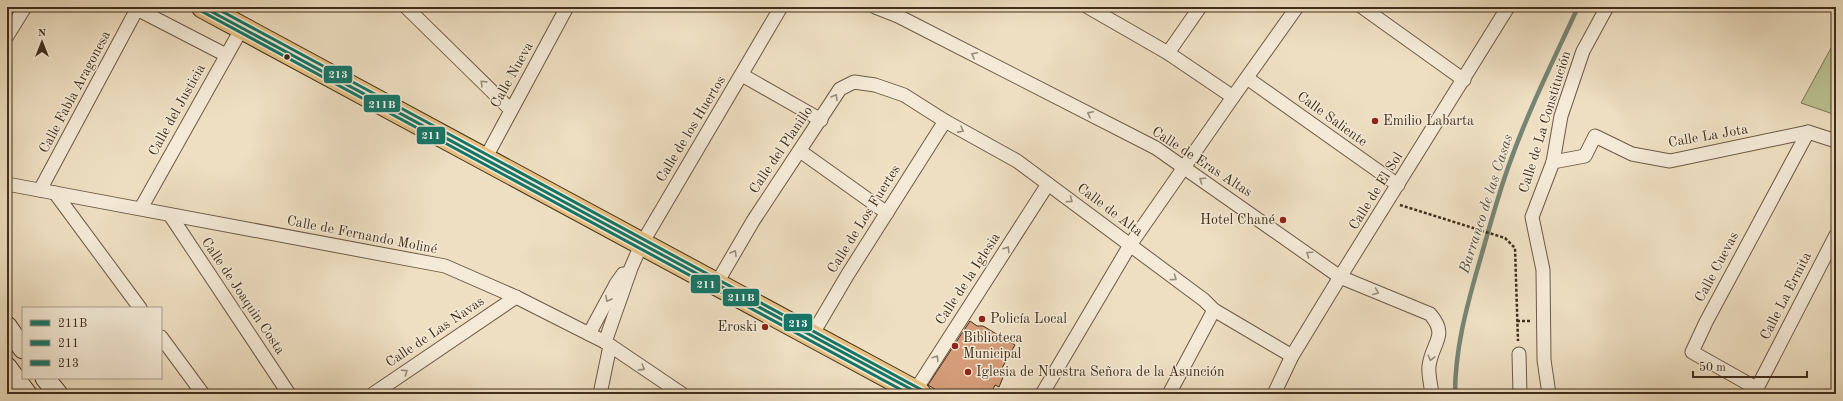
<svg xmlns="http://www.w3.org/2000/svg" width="1843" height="401" font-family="'Old Standard TT',serif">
  <rect width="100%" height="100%" fill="#eedfc2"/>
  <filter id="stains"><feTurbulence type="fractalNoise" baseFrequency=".005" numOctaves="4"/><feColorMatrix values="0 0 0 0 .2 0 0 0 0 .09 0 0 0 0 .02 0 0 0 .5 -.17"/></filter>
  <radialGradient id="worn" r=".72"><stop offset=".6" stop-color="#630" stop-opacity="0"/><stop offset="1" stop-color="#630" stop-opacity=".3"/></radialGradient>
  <!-- green -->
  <path fill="#bac192" stroke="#7d7856" d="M1836,39V115L1801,103Z"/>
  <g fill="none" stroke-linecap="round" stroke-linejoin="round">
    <!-- stream -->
    <path stroke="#768473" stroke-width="4.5" d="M1455,394C1455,350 1466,309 1478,267C1488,233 1497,198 1509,165C1528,111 1554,59 1578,7"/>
  </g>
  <!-- building -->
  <path fill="#d49c78" stroke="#402e1b" d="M970,321L977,326H983L1015,345L1002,368L1006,370L999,387L995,385L991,394H943L928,385Z"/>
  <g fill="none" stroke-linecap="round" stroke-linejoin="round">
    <defs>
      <g id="street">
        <path d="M133,7L226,55"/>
        <path d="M406,7L511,110"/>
        <path d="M875,7L898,16L1156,148L1340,277L1430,314C1449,336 1432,342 1429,366C1428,375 1431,385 1432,394"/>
        <path d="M1088,7L1168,53L1233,97"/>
        <path d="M1362,7L1464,80"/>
        <path d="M7,36L25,7"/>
        <path d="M1168,53L1200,7"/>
        <path d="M742,75L821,120"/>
        <path d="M1247,78L1398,185"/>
        <path d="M800,151L887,213"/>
        <path d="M485,159L567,7"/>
        <path d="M1553,162L1585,156L1595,136L1632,154L1670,161L1808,132L1836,141"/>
        <path d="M7,184L445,266L516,297L605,342L682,394"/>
        <path d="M40,190L137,9"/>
        <path d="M55,193L140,308"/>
        <path d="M141,208L242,28"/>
        <path d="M170,215L289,394"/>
        <path d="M711,281H718L753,221L840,89L854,82L875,85L904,95L945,121L1017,161L1204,300L1214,310L1292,356"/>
        <path d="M589,334L616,284L623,274"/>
        <path d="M812,335L848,274L945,121"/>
        <path d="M161,337L203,394"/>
        <path d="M605,342L631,268L641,245L781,7"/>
        <path d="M1519,354L1520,394"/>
        <path d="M1756,388L1692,352L1706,322L1808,132"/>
        <path d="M915,391L1048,184"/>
        <path d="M373,394L516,297"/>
        <path d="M600,394L610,346"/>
        <path d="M1042,394L1130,245L1233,97L1297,7"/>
        <path d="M1169,394L1214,310"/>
        <path d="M1274,394L1292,356L1340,277L1508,7"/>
        <path d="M1549,394L1544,360L1543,270L1532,217L1553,162L1561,116L1583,51L1607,7"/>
        <path d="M1754,394L1836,235"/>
      </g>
      <g id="secondary">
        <path d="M7,326L23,349"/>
        <path d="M7,367L27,394"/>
        <path d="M45,378L58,394"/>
      </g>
      <path id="highway" d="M203,7L920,394"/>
    </defs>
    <!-- street casing -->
    <use href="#street" stroke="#6c5a45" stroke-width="15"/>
    <!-- secondary casing -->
    <use href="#secondary" stroke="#402e1b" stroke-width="21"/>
    <!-- highway casing -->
    <use href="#highway" stroke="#402e1b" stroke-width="24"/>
    <!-- path -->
    <g stroke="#402e1b" stroke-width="2.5" stroke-dasharray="3 2" stroke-linecap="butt">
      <path d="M1400,205L1505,238L1515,248L1518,341"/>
      <path d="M1517,321H1531"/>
    </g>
    <!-- street -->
    <use href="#street" stroke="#f4ead7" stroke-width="13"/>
    <!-- secondary -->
    <use href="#secondary" stroke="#f4ead7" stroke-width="19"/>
    <!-- highway -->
    <use href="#highway" stroke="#e7c081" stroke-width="22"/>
    <defs>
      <path id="bus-1" d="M203,7L920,394"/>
      <path id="bus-2" d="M201,11L909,394"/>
      <path id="bus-3" d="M214,7L922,390"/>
    </defs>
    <!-- bus-1 casing -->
    <use href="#bus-1" stroke="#f4ead7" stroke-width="6"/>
    <!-- bus-2 casing -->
    <use href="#bus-2" stroke="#f4ead7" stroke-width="6"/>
    <!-- bus-3 casing -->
    <use href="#bus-3" stroke="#f4ead7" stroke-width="6"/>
    <!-- bus-1 -->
    <use href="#bus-1" stroke="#147668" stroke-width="3"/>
    <!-- bus-2 -->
    <use href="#bus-2" stroke="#147668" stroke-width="3"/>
    <!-- bus-3 -->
    <use href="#bus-3" stroke="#147668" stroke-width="3"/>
  </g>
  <!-- one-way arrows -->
  <defs><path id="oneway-chevron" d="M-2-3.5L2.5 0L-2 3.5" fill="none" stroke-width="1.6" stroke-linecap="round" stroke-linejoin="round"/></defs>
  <g stroke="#9a8c79">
    <use href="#oneway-chevron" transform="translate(974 55) rotate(-153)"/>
    <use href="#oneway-chevron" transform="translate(483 83) rotate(-136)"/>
    <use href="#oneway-chevron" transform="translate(835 97) rotate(-59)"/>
    <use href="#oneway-chevron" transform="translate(1090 114) rotate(-153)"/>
    <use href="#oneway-chevron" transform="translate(961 130) rotate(29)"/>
    <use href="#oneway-chevron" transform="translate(1202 180) rotate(-145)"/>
    <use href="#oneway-chevron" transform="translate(1070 200) rotate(36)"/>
    <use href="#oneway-chevron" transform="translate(1007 249) rotate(-57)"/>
    <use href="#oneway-chevron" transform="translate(734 253) rotate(-60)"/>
    <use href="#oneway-chevron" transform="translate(1309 254) rotate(-145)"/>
    <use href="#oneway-chevron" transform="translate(1174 278) rotate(36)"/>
    <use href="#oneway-chevron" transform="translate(1376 292) rotate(23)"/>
    <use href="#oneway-chevron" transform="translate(608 299) rotate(119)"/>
    <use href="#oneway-chevron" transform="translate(936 358) rotate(-57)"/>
    <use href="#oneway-chevron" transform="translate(1431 358) rotate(104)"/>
    <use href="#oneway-chevron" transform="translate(642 368) rotate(33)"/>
    <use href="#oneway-chevron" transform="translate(405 372) rotate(-34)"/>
  </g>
  <!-- markers -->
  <circle fill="#402e1b" stroke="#f4ead7" stroke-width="1.5" cx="287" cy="57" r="3.5"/>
  <g fill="#8f2418" stroke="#f4ead7" stroke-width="1.5">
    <circle cx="1375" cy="121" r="4"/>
    <circle cx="1283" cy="220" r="4"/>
    <circle cx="982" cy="319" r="4"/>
    <circle cx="765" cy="327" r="4"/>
    <circle cx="955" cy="346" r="4"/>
    <circle cx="968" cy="372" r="4"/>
  </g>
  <g text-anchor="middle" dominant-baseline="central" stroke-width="3" stroke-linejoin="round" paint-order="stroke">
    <!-- street labels -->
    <g font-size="14" fill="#402e1b" stroke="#f4ead7">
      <text transform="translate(512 75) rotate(-61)">Calle Nueva</text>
      <text transform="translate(75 92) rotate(-62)">Calle Fabla Aragonesa</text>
      <text transform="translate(177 110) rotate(-61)">Calle del Justicia</text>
      <text transform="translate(1332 119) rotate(36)">Calle Saliente</text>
      <text transform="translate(1545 122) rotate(-73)">Calle de La Constitución</text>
      <text transform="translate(691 129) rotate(-59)">Calle de los Huertos</text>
      <text transform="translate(1708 136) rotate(-10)">Calle La Jota</text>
      <text transform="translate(781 150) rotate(-56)">Calle del Planillo</text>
      <text transform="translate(1202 162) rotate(33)">Calle de Eras Altas</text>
      <text transform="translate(1376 191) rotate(-58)">Calle de El Sol</text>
      <text transform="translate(1110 210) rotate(37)">Calle de Alta</text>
      <text transform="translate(864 219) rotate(-58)">Calle de Los Fuertes</text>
      <text transform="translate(362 235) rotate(11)">Calle de Fernando Moliné</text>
      <text transform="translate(1717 267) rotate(-62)">Calle Cuevas</text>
      <text transform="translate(968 279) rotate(-57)">Calle de la Iglesia</text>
      <text transform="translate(243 296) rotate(56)">Calle de Joaquin Costa</text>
      <text transform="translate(1786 296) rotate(-63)">Calle La Ermita</text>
      <text transform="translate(435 332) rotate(-34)">Calle de Las Navas</text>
    </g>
    <!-- poi labels -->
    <g font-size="14" fill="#402e1b" stroke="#f4ead7" text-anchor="start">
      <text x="1383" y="121">Emilio Labarta</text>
      <text x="1275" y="220" text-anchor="end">Hotel Chané</text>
      <text x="990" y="319">Policía Local</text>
      <text x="757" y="327" text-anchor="end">Eroski</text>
      <text x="963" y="338">Biblioteca<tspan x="963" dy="16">Municipal</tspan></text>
      <text x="976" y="372">Iglesia de Nuestra Señora de la Asunción</text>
    </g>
    <!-- water labels -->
    <g font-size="15" font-style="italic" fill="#565240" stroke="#f4ead7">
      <text transform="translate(1487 204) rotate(-72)">Barranco de las Casas</text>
    </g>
  </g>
  <g stroke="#f4ead7" stroke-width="1.5">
    <rect x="323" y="65" width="30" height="19" rx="4" fill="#147668"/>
    <rect x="363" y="94" width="38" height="19" rx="4" fill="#147668"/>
    <rect x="416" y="126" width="30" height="19" rx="4" fill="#147668"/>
    <rect x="690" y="274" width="31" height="20" rx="4" fill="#147668"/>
    <rect x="722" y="288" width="38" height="19" rx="4" fill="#147668"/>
    <rect x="783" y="313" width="30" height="19" rx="4" fill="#147668"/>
  </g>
  <g font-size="11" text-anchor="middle" font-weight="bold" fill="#fff">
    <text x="338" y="78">213</text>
    <text x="382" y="108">211B</text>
    <text x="431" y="139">211</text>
    <text x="706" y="288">211</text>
    <text x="741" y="301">211B</text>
    <text x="798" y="327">213</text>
  </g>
  <!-- margin -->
  <rect width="1843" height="401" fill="none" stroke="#eedfc2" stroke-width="24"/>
  <rect x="8" y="8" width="1827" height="385" fill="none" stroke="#402e1b" stroke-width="2"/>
  <rect x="12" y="12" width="1819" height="377" fill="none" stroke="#402e1b"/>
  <!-- legend -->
  <rect x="22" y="307" width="140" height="72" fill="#f4ead7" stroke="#ac9f8c"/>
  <rect x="30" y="320" width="20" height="6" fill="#147668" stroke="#ac9f8c"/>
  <text x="58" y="327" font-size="12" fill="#402e1b">211B</text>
  <rect x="30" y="340" width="20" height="6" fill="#147668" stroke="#ac9f8c"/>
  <text x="58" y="347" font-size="12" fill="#402e1b">211</text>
  <rect x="30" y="360" width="20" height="6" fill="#147668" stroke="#ac9f8c"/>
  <text x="58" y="367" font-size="12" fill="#402e1b">213</text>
  <!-- north arrow -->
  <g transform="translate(42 42)" stroke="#f4ead7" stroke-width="3" paint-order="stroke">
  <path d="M0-3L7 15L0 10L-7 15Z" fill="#402e1b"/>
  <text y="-6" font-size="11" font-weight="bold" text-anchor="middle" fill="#402e1b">N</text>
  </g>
  <!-- scale -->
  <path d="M1693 371v6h114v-6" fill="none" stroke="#402e1b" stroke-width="2"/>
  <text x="1699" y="371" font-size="12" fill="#402e1b" stroke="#f4ead7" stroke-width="3" paint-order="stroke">50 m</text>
  <rect width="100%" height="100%" filter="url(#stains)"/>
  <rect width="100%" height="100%" fill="url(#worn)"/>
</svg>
